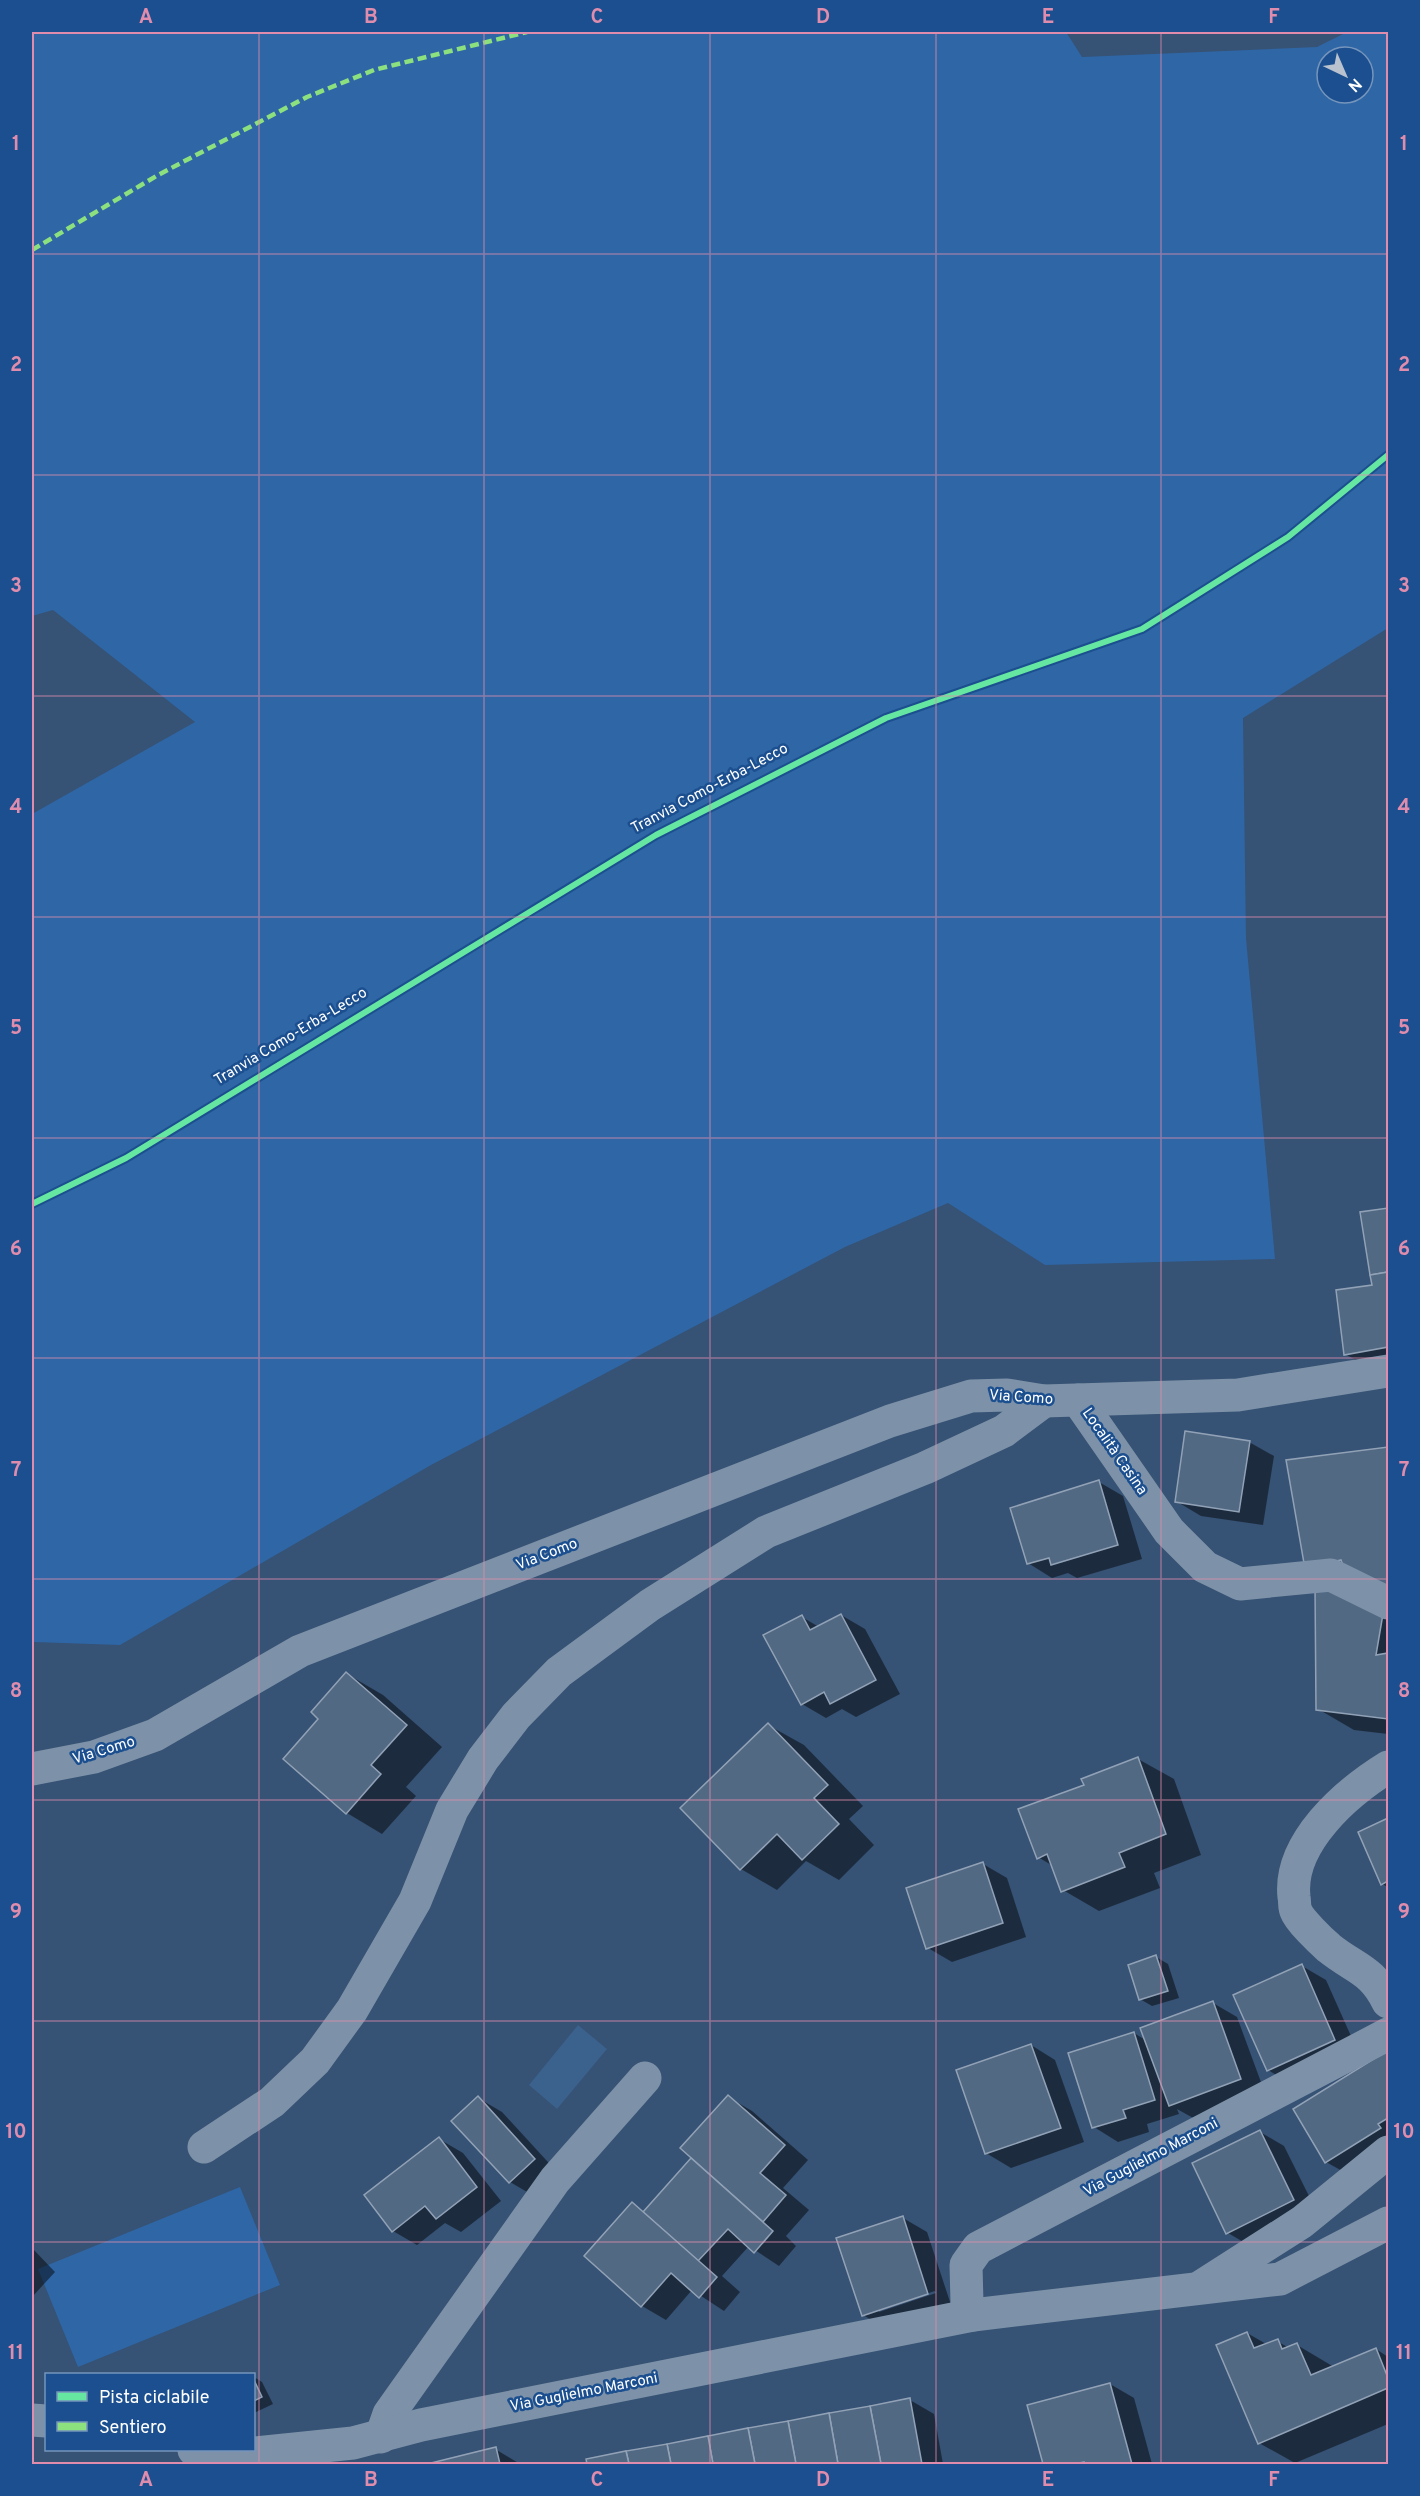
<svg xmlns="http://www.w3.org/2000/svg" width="1420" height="2496" font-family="Overpass,sans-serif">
  <rect width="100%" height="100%" fill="#365274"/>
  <!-- green -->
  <g fill="#2f66a5" fill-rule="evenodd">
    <path d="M32,32H1066L1082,57L1317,47L1347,32H1388V628L1243,718L1246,938L1275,1259L1045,1265L948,1203L845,1247L431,1465L120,1645L34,1642L32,1636V814L195,722L53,610L32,616ZM1327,57H1363V93H1327Z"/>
    <path d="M240,2187L280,2285L78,2367L38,2269Z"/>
  </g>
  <!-- water -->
  <path fill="#3b618d" d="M578,2025L607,2049L557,2109L529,2085Z"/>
  <!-- shadow -->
  <g fill="#0007" fill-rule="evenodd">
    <path d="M1388,1209V1365L1370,1368L1345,1354L1374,1286L1362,1213Z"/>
    <path d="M1249,1442L1274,1456L1263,1525L1201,1516L1176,1501Z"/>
    <path d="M1388,1449V1601L1342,1588L1288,1462Z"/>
    <path d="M1099,1482L1123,1496L1142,1559L1077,1578L1068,1573L1052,1578L1028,1563Z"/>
    <path d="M1317,1587L1388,1612V1734L1354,1730L1318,1709Z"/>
    <path d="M841,1615L865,1629L900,1694L856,1717L842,1709L826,1718L802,1704V1617L819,1627Z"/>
    <path d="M347,1674L383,1695L442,1747L406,1787L416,1796L382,1834L347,1813L320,1719Z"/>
    <path d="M768,1725L804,1745L863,1806L849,1819L874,1845L839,1880L806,1861L777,1890L741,1869Z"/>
    <path d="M1138,1759L1174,1779L1201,1855L1154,1873L1160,1888L1099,1911L1063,1890L1053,1866L1038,1857L1086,1785Z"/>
    <path d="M1388,1820V1887L1382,1884L1360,1833Z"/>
    <path d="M983,1864L1007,1878L1026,1937L952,1962L928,1948Z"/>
    <path d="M1156,1957L1168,1964L1179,1998L1152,2006L1140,1999Z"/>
    <path d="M1302,1966L1326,1980L1359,2054L1292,2084L1268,2070Z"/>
    <path d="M1213,2003L1237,2017L1265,2093L1195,2119L1177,2109L1179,2114L1147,2124L1149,2132L1118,2142L1094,2127L1134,2033L1147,2041Z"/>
    <path d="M1031,2045L1055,2060L1084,2142L1011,2168L986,2153Z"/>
    <path d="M1388,2052V2166L1362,2182L1326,2162L1295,2110Z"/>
    <path d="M728,2097L752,2111L808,2160L783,2188L809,2210L786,2236L796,2246L779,2266L749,2246L722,2276L740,2292L724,2311L692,2290L666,2320L642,2306L632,2204L645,2212L693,2158Z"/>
    <path d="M478,2098L502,2112L558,2173L534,2196L510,2182Z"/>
    <path d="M1260,2132L1284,2146L1318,2214L1252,2247L1228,2233Z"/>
    <path d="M439,2139L463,2153L501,2201L461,2232L445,2223L417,2245L393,2231Z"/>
    <path d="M903,2218L927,2232L952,2308L887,2329L863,2315ZM935,2291L936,2293L879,2312V2309Z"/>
    <path d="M32,2248L55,2272L32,2297Z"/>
    <path d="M1247,2333L1268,2345L1277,2341L1289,2348L1297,2345L1334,2367L1376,2349L1388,2357V2424L1295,2463L1259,2443Z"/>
    <path d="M254,2377L262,2382L273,2404L254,2413Z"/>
    <path d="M1110,2384L1134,2398L1152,2464H1045L1029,2406Z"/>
    <path d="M910,2400L934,2414L943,2464H588L587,2460Z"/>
    <path d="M495,2449L520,2464H432Z"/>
    <path d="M324,2461L331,2464H317Z"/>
  </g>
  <!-- building -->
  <g fill="#526984" stroke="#92a2b6" stroke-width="1.5">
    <path d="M1388,1208V1272L1370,1275L1360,1212Z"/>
    <path d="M1388,1272V1347L1344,1355L1336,1290L1372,1285L1370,1275Z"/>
    <path d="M1185,1431L1250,1441L1239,1512L1175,1502Z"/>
    <path d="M1388,1447V1595L1348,1580L1341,1560L1305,1569L1286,1460Z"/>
    <path d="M1099,1480L1118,1545L1051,1565L1049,1558L1027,1564L1010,1508Z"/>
    <path d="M1315,1586L1384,1608L1376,1655L1388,1653V1719L1316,1710Z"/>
    <path d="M841,1614L876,1680L830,1704L824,1692L801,1705L763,1635L802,1615L810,1630Z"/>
    <path d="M346,1672L407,1725L371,1765L381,1774L346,1814L283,1759L318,1719L311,1712Z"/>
    <path d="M768,1723L828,1785L814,1798L839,1824L802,1860L777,1834L740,1870L680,1808Z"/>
    <path d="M1138,1757L1166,1834L1119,1853L1125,1867L1061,1892L1047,1854L1037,1859L1018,1809L1084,1785L1081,1779Z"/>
    <path d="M1388,1818V1881L1381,1885L1358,1832Z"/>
    <path d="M983,1862L1003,1923L926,1949L906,1888Z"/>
    <path d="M1156,1955L1168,1991L1139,2000L1128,1965Z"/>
    <path d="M1302,1964L1335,2040L1267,2071L1233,1995Z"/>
    <path d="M1213,2001L1241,2079L1169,2106L1140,2028Z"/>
    <path d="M1134,2032L1155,2100L1123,2110L1126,2118L1092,2128L1068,2053Z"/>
    <path d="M1031,2044L1061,2128L985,2154L956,2070Z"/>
    <path d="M1388,2050V2118L1378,2124L1381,2128L1325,2163L1293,2109Z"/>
    <path d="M728,2095L785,2145L760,2173L786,2195L763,2222L680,2148Z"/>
    <path d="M478,2096L535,2159L509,2183L451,2121Z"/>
    <path d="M1260,2130L1294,2200L1226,2234L1192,2163Z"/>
    <path d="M439,2137L477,2187L436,2219L425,2206L392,2232L364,2195Z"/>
    <path d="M691,2158L773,2231L754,2253L728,2229L698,2261L643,2212Z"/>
    <path d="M632,2202L717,2277L699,2298L671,2273L641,2307L584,2256Z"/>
    <path d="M903,2216L928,2294L862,2316L836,2238Z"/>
    <path d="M1247,2332L1254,2348L1278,2339L1282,2349L1297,2343L1311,2375L1376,2348L1388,2378V2388L1258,2444L1216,2345Z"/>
    <path d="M254,2380L262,2397L254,2401Z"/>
    <path d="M1110,2383L1132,2464H1084V2462L1075,2464H1043L1027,2405Z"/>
    <path d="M910,2398L922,2464H881L870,2406Z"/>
    <path d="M870,2406L881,2464H838L829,2413Z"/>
    <path d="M829,2413L838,2464H796L788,2421Z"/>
    <path d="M788,2421L796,2464H755L748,2428Z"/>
    <path d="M748,2428L755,2464H713L708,2436Z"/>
    <path d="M708,2436L713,2464H671L667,2444Z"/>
    <path d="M667,2444L671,2464H629L626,2451Z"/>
    <path d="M496,2447L500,2464H427Z"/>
    <path d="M626,2451L629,2464H587L586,2459Z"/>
  </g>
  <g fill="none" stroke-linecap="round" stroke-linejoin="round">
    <!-- minor -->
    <g stroke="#7d92a8" stroke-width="33">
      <path d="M1078,1400L1169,1531L1205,1567L1240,1584L1331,1575L1388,1603"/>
      <path d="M1388,1767C1346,1793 1288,1843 1294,1897C1295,1901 1294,1907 1296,1911C1299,1920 1321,1941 1329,1948C1355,1969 1372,1969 1388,2002"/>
      <path d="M32,1769L94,1757L155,1735L300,1651L890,1421L971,1396L1007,1395L1044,1401L1238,1395L1388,1371"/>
      <path d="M204,2147L272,2102L315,2061L352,2010L415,1901L452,1810L483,1759L516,1716L559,1672L650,1605L766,1532L925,1468L1004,1431L1044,1401"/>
      <path d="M1202,2286L1302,2222L1388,2152"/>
      <path d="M973,2315L967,2303L966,2265L978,2248L1388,2034"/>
      <path d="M32,2420L46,2421"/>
      <path d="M381,2437L389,2414L555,2180L645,2078"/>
      <path d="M194,2450L216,2457L353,2443L421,2425L973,2315L1280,2279L1388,2223"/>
    </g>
    <!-- quiet -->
    <path stroke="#8de07e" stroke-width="4.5" stroke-dasharray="9 4.5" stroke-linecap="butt" d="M32,250L158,175L307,97L374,70L527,32"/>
    <defs>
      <path id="cycleway" d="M32,1204L126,1158L656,835L886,718L1142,629L1288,537L1388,455"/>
    </defs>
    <!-- cycleway casing -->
    <use href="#cycleway" stroke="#1b4f8f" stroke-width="10"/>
    <!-- cycleway -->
    <use href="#cycleway" stroke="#66e7a1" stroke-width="6"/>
  </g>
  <!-- grid -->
  <path fill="none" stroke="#e08cad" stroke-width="1.5" stroke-opacity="0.55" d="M259,32V2464M484,32V2464M710,32V2464M936,32V2464M1161,32V2464M32,254H1388M32,475H1388M32,696H1388M32,917H1388M32,1138H1388M32,1358H1388M32,1579H1388M32,1800H1388M32,2021H1388M32,2242H1388"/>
  <g text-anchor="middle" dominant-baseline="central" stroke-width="5" stroke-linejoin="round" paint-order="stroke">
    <!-- street labels -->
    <g font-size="15" fill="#fff" stroke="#1b4f8f">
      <text transform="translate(710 789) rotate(-28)">Tranvia Como-Erba-Lecco</text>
      <text transform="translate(291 1037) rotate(-31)">Tranvia Como-Erba-Lecco</text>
      <text transform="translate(1021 1398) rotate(4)">Via Como</text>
      <text transform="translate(1114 1452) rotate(55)">Località Casina</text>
      <text transform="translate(547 1555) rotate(-21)">Via Como</text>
      <text transform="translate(104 1751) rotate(-17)">Via Como</text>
      <text transform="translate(1151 2158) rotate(-28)">Via Guglielmo Marconi</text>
      <text transform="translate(584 2393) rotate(-11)">Via Guglielmo Marconi</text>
    </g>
  </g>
  <!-- border -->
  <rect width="1420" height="2496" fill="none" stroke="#1b4f8f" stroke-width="66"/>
  <!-- legend -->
  <rect x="45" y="2373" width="210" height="78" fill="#1b4f8f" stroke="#7695bc" stroke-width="1.5"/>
  <rect x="57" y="2392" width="30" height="9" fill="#66e7a1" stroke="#7695bc" stroke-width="1.5"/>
  <text x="99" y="2403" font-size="18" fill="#ffffff">Pista ciclabile</text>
  <rect x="57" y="2422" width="30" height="9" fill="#8de07e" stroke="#7695bc" stroke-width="1.5"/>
  <text x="99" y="2433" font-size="18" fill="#ffffff">Sentiero</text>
  <!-- north arrow -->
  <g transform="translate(1345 75) rotate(136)"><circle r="28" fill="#1b4f8f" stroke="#7695bc" stroke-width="1.5"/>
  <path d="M0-4.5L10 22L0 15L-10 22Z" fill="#b9c2ce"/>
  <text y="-9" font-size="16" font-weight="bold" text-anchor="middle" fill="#ffffff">N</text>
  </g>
  <rect x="33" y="33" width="1354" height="2430" fill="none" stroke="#e08cad" stroke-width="2"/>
  <g font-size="20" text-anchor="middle" font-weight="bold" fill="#e08cad">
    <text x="146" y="23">A</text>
    <text x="371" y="23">B</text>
    <text x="597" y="23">C</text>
    <text x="823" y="23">D</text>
    <text x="1048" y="23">E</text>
    <text x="1274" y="23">F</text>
    <text x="16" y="150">1</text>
    <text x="1404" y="150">1</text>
    <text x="16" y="371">2</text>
    <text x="1404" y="371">2</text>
    <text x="16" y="592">3</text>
    <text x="1404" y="592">3</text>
    <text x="16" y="813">4</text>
    <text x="1404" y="813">4</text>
    <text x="16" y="1034">5</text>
    <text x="1404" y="1034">5</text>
    <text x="16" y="1255">6</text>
    <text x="1404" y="1255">6</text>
    <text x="16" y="1476">7</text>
    <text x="1404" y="1476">7</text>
    <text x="16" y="1697">8</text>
    <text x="1404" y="1697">8</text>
    <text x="16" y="1918">9</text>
    <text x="1404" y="1918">9</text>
    <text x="16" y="2138">10</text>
    <text x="1404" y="2138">10</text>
    <text x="16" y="2359">11</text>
    <text x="1404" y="2359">11</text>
    <text x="146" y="2486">A</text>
    <text x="371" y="2486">B</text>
    <text x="597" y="2486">C</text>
    <text x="823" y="2486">D</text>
    <text x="1048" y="2486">E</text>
    <text x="1274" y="2486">F</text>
  </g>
</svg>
